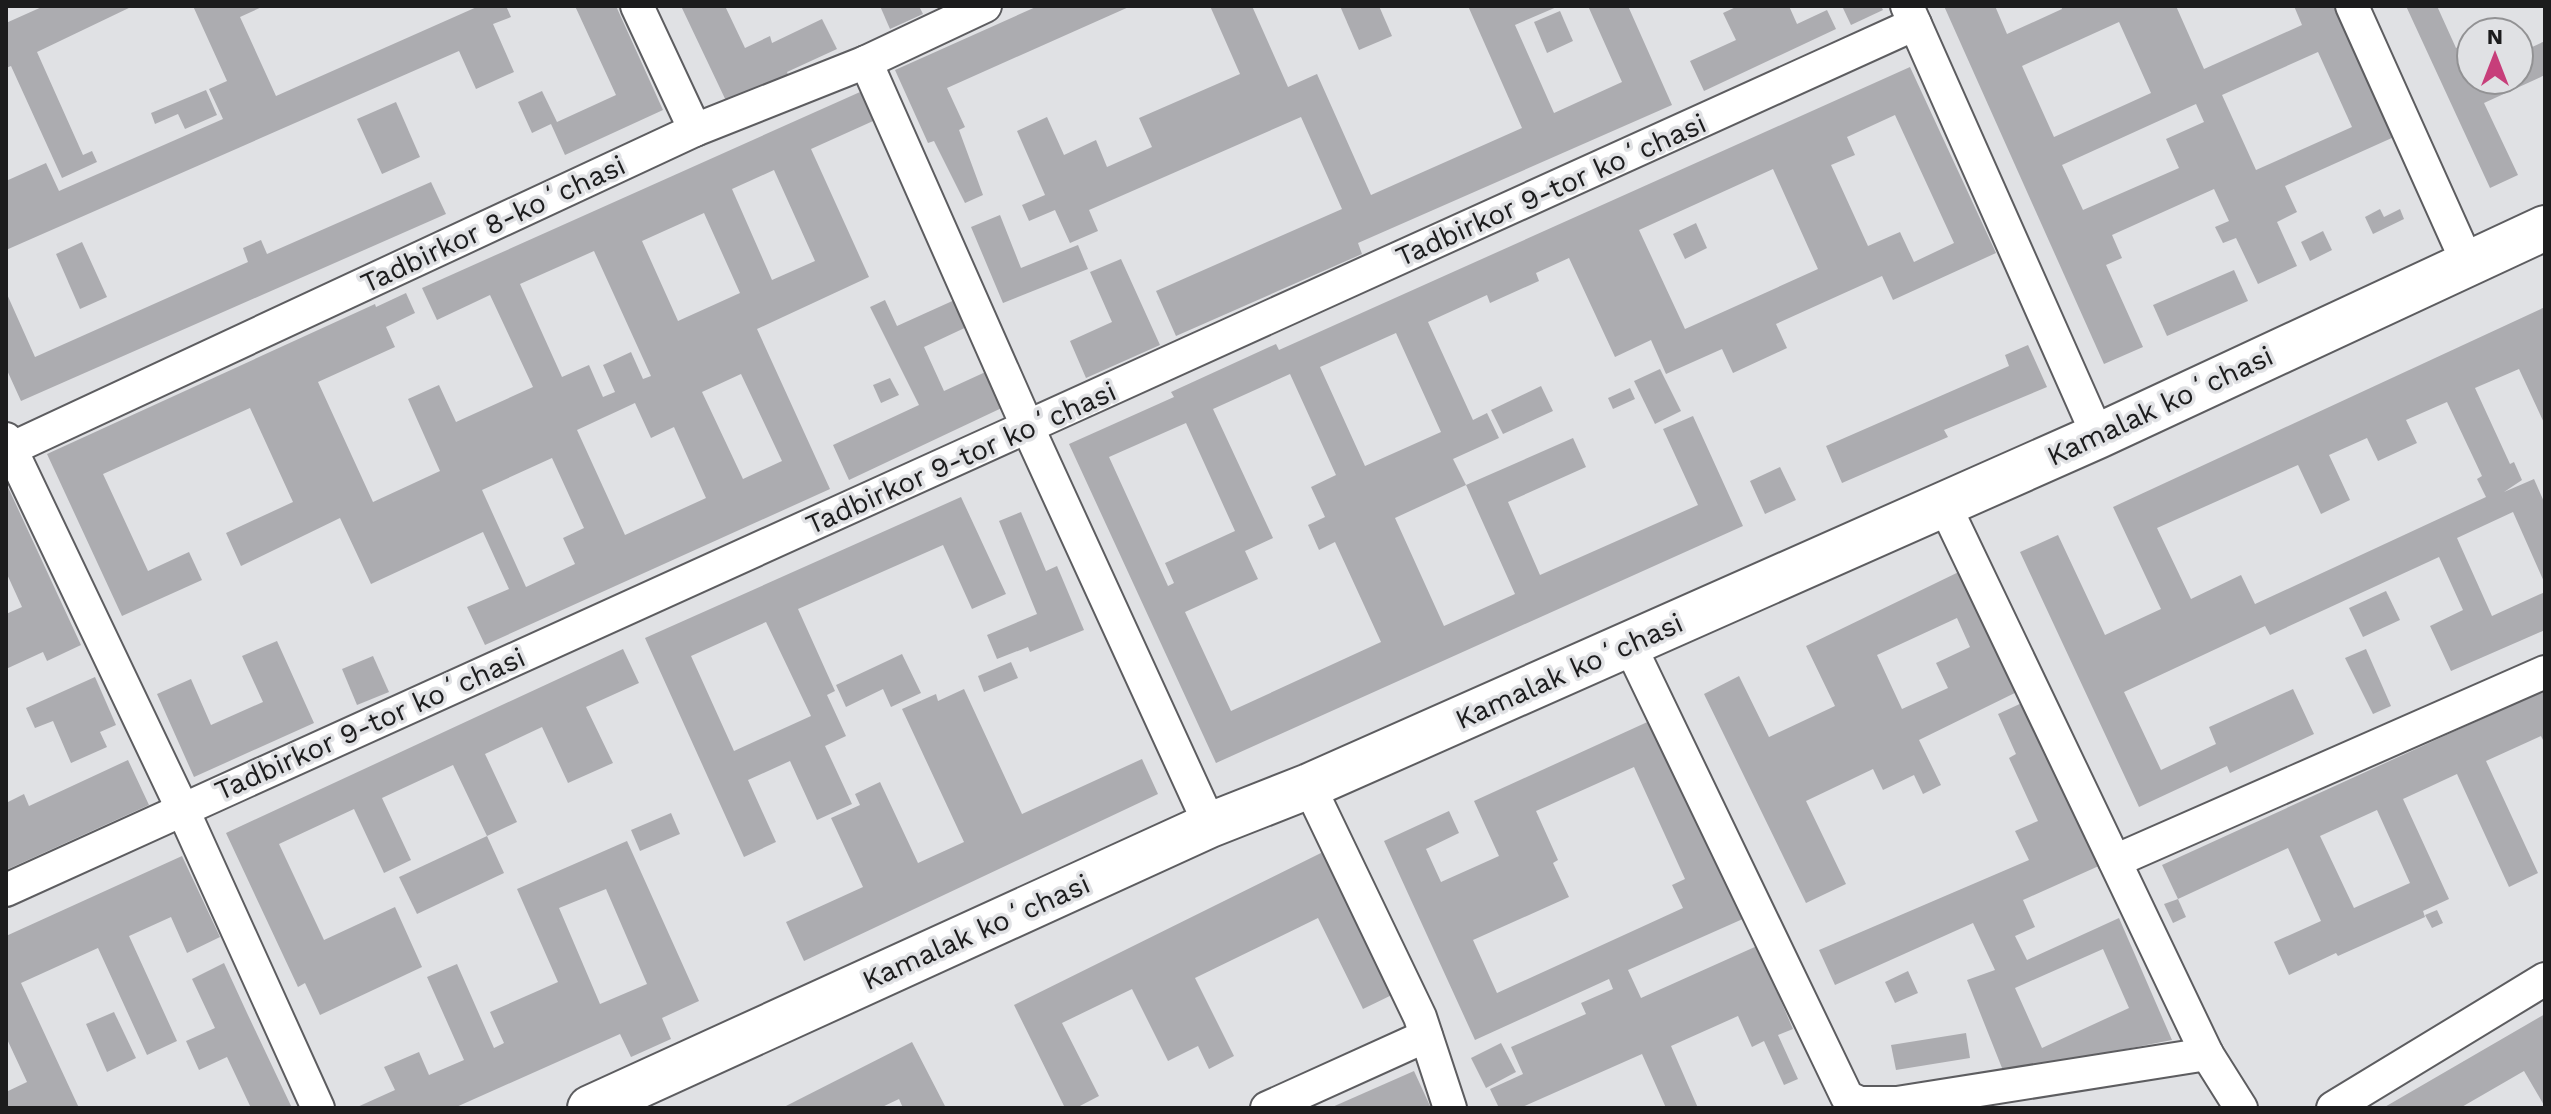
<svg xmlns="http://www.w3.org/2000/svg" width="2551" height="1114" font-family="'Work Sans',sans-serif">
  <rect width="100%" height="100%" fill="#e0e1e4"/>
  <!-- building -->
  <g fill="#acacb0" fill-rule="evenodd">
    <path d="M44,6H133L37,52L83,155L92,151L97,162L62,178L11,66L6,68V23Z"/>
    <path d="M193,6H264L240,17L276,96L479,6H506L511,17L493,24L514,72L476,89L459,51L6,250V181L46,163L59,191L223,119L209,89L227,81Z"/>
    <path d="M575,6H616L663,110L565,155L551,124L532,133L518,102L542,91L557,122L616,95Z"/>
    <path d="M681,6H725L745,48L770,36L772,43L822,19L837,49L787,72L789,77L728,105Z"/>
    <path d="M880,6H919L923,14L890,29Z"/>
    <path d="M1038,6H1131L947,88L965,127L959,130L983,195L965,203L934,141L928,143L895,70Z"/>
    <path d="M1210,6H1252L1288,87L1317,74L1371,195L1522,128L1468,6H1559L1515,25L1554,113L1622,82L1588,6H1628L1672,105L1358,243L1362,254L1176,336L1156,291L1342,209L1301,117L1089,210L1098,231L1070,243L1055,210L1029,221L1022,205L1045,195L1017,131L1047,117L1064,155L1096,140L1107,167L1152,147L1139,118L1240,74Z"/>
    <path d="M1340,6H1379L1392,36L1359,50Z"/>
    <path d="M1738,6H1789L1797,24L1827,10L1836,29L1704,91L1690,61L1736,40L1723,13Z"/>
    <path d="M1842,6H1881L1883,10L1851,25Z"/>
    <path d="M1944,6H1995L2007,34L2062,9L2061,6H2176L2204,69L2302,25L2294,6H2335L2394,137L2285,186L2297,212L2277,222L2297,266L2258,284L2236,238L2223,243L2215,227L2229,221L2214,189L2112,235L2122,258L2106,265L2143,347L2104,364ZM2119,22L2151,93L2054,137L2022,66ZM2318,52L2352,127L2256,170L2222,95ZM2196,104L2204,122L2166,139L2179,168L2083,210L2062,165Z"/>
    <path d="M2406,6H2437L2456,48L2471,41V80H2519V53L2545,41V75L2484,103L2518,175L2490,188Z"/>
    <path d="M1560,11L1573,41L1547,53L1534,22Z"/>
    <path d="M1910,67L1996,253L1893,300L1882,276L1776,324L1787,348L1733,373L1722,349L1666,374L1651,340L1615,357L1569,258L1536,273L1539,281L1490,303L1487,295L1428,322L1473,420L1487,413L1499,438L1453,459L1466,485L1573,438L1586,467L1508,502L1540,575L1698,505L1663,429L1693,416L1743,526L1216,763L1069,444L1174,397L1171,392L1276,344L1279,350ZM1895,115L1954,243L1914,262L1900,232L1868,246L1831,165L1855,155L1847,137ZM1773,169L1818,269L1685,329L1639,230ZM1396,333L1441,432L1365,466L1320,367ZM1290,374L1336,475L1311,487L1325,517L1308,525L1319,550L1335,542L1381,642L1231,711L1185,612L1258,579L1245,551L1273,538L1213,409ZM1186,423L1235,531L1165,563L1174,583L1168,586L1109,457ZM1466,485L1515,594L1444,626L1395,518Z"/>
    <path d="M869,88L882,117L811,149L869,277L757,329L830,489L485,645L467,607L509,589L483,532L371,584L340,518L241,566L226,533L293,502L250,408L103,474L148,571L189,552L202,580L122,616L47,454L375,304L376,307L406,293L415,313L386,327L395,347L318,382L373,502L440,471L408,399L439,385L456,422L533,387L490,295L437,320L422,288ZM774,170L815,261L772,280L732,189ZM704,213L740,293L678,321L642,241ZM594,251L651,376L643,379L631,352L603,365L615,392L603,397L589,365L562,377L520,284ZM741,374L782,461L743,479L702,392ZM635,403L651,438L674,427L706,498L625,535L577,430ZM552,458L584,528L563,538L575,564L526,587L482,490Z"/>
    <path d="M206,90L217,115L185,129L178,114L155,124L151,113Z"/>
    <path d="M396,102L420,157L382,174L357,119Z"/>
    <path d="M431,182L446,214L21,401L6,368V292L35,357L248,262L243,248L261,240L267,254Z"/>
    <path d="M2380,209L2384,217L2400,209L2404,219L2373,234L2365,217Z"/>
    <path d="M1000,215L1021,268L1078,245L1088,269L1003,303L971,227Z"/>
    <path d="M1696,223L1707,248L1685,259L1673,234Z"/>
    <path d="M2323,231L2332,250L2310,261L2301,242Z"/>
    <path d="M82,242L107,297L80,309L56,254Z"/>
    <path d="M1121,259L1160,345L1086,378L1070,341L1112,322L1090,272Z"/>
    <path d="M2234,270L2248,301L2167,336L2153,305Z"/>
    <path d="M959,298L971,325L924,347L944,391L992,369L1008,405L849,480L833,445L919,405L870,307L885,300L897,326Z"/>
    <path d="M2545,307V425L2519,369L2475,388L2510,464L2514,462L2522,480L2504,492L2534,479L2545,504V584L2513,512L2457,538L2492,616L2545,592V630L2451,671L2430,626L2463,610L2439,557L2270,635L2265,626L2124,692L2161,770L2216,744L2209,727L2293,689L2314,734L2230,773L2227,766L2139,807L2020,552L2058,535L2105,635L2161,609L2113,507ZM2447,402L2482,476L2477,479L2486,497L2255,604L2241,575L2191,599L2157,528L2298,465L2321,514L2350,500L2329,455L2367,438L2378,461L2417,443L2406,420Z"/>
    <path d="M2028,345L2047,387L1944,430L1948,437L1842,483L1826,446L2009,366L2005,355Z"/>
    <path d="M1660,369L1681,411L1655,424L1634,381Z"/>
    <path d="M890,378L899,395L881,403L873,385Z"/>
    <path d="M1541,386L1553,411L1503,434L1491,410Z"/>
    <path d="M1630,388L1635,399L1613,409L1608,398Z"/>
    <path d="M1780,467L1796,500L1765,514L1750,481Z"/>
    <path d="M6,483L81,645L47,661L43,652L6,669V614L22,607L6,572Z"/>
    <path d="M961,497L1006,594L972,609L943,545L798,609L835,691L827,695L846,736L825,746L852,804L817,820L790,761L748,780L776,842L744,857L645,638ZM766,622L811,716L734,751L691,656Z"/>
    <path d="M1021,512L1046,571L1057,566L1084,630L1030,652L1028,647L997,659L987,635L1037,614L999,521Z"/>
    <path d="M1969,567L2027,687L1919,740L1941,785L1923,794L1914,775L1883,790L1873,769L1806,801L1846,884L1806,903L1704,694L1739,676L1769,737L1835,706L1806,646ZM1957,618L1970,647L1936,663L1948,688L1902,709L1877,655Z"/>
    <path d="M2386,591L2400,620L2363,637L2349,608Z"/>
    <path d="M277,641L314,723L194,777L157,694L191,679L211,725L263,702L242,656Z"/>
    <path d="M623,649L639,683L586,707L613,763L568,783L542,727L485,754L517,822L487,836L453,765L382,798L411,860L384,873L354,809L279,844L324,940L395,907L422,967L320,1015L305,983L298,987L226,833Z"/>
    <path d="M2366,649L2391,706L2373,714L2345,658Z"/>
    <path d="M902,654L921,693L891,707L883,689L846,707L836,685Z"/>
    <path d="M373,656L389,692L357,705L342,669Z"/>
    <path d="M1011,662L1018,678L984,692L978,676Z"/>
    <path d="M95,677L116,725L100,732L107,747L71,763L53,721L35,728L26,708Z"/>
    <path d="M964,689L1022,814L1142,759L1158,794L804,961L786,922L863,887L831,818L860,805L855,794L880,782L918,863L964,842L902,709L936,694L938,701Z"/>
    <path d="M2545,690V744L2541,736L2486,761L2538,873L2509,887L2457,774L2403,799L2449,899L2423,911L2425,917L2338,956L2336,953L2289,975L2274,942L2321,921L2288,848L2178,899L2162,865ZM2377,810L2410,883L2354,908L2320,836Z"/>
    <path d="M2024,702L2101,865L2023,900L2035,927L2015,936L2027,960L2119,918L2172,1040L2004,1073L1967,980L1995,970L1973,923L1835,985L1819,950L2029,860L2015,831L2038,821L2009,758L2016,754L1998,714ZM2103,949L2129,1008L2042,1048L2015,988Z"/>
    <path d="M1654,719L1745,918L1628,970L1641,998L1757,946L1793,1029L1778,1035L1798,1079L1784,1085L1764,1041L1752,1047L1738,1016L1671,1046L1698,1108H1666L1642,1054L1520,1108H1499L1490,1089L1523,1074L1511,1047L1586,1014L1581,1003L1613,989L1609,979L1475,1040L1384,841L1449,811L1459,833L1426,849L1441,882L1499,856L1474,801ZM1634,767L1685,879L1672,885L1683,908L1497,993L1473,940L1569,897L1553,863L1558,860L1536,811Z"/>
    <path d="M128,760L149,805L6,870V803L24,794L29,806Z"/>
    <path d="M671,813L680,834L640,851L631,830Z"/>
    <path d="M487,836L504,873L417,914L399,877Z"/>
    <path d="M627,841L699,1001L662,1018L671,1039L631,1057L620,1034L454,1108H355L395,1090L384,1067L419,1052L429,1075L464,1060L427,977L457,964L494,1048L504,1043L490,1012L558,982L517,889ZM606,889L647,984L600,1004L559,908Z"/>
    <path d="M1329,849L1400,991L1363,1009L1318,918L1195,978L1234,1056L1209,1069L1198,1046L1168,1061L1132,989L1062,1023L1099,1096L1076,1108H1065L1014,1005Z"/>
    <path d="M182,856L220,937L187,953L171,917L129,936L177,1041L147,1055L98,948L21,983L79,1108H6V1092L27,1082L6,1037V936Z"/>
    <path d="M2178,899L2186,917L2173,923L2164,904Z"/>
    <path d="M2437,910L2443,923L2432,928L2425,915Z"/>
    <path d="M224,963L247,1013L292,1108H251L227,1057L199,1070L186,1041L215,1028L192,979Z"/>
    <path d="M1908,971L1918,993L1895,1003L1885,982Z"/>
    <path d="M114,1012L136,1058L107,1072L86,1024Z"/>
    <path d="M2545,1014V1107L2524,1071L2460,1108H2383Z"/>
    <path d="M1966,1033L1970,1058L1896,1070L1891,1045Z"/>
    <path d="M912,1042L946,1108H903L899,1099L880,1108H782Z"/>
    <path d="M1501,1043L1516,1072L1486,1088L1471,1058Z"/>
    <path d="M1414,1071L1431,1108H1330Z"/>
  </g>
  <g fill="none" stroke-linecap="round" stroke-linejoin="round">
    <defs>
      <g id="street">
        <path d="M637,6L695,130"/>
        <path d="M1907,6L2098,436"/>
        <path d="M2352,6L2468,264"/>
        <path d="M866,62L1028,428L1210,825"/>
        <path d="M6,439L182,808L318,1108"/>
        <path d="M6,451L695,130L866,62L985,6"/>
        <path d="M1944,504L2207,1054L2241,1108"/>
        <path d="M1629,644L1847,1097L1860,1103H1897L2207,1054"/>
        <path d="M1309,786L1420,1017L1450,1108"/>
        <path d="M2115,861L2545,672"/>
        <path d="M6,890L1915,24"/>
        <path d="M1267,1108L1426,1036"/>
        <path d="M2333,1108L2545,979"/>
      </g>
      <path id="secondary" d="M590,1108L1210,825L1309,786L2098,436L2545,228"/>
    </defs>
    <!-- street casing -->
    <use href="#street" stroke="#5d5d60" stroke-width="36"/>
    <!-- secondary casing -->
    <use href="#secondary" stroke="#5d5d60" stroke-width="48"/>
    <!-- street -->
    <use href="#street" stroke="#fff" stroke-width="32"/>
    <!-- secondary -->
    <use href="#secondary" stroke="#fff" stroke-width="44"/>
  </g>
  <g text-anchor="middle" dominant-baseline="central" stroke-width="7" stroke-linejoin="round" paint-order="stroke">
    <!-- street labels -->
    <g font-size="28" fill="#1c1c1d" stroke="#e0e1e4">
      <text transform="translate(1551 190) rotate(-24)">Tadbirkor 9-tor koʻchasi</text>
      <text transform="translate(493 224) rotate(-25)">Tadbirkor 8-koʻchasi</text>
      <text transform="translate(2160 406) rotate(-25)">Kamalak koʻchasi</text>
      <text transform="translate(961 458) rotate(-24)">Tadbirkor 9-tor koʻchasi</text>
      <text transform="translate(1569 671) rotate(-24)">Kamalak koʻchasi</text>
      <text transform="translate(370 724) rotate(-24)">Tadbirkor 9-tor koʻchasi</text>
      <text transform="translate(976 932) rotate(-24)">Kamalak koʻchasi</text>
    </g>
  </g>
  <!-- border -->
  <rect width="2551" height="1114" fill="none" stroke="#1c1c1d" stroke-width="16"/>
  <!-- north arrow -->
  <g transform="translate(2495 56)"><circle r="38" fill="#e0e1e4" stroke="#929294" stroke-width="2"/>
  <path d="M0-6L14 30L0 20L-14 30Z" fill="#c73e7a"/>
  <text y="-12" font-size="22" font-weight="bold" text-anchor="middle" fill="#1c1c1d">N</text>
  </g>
</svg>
